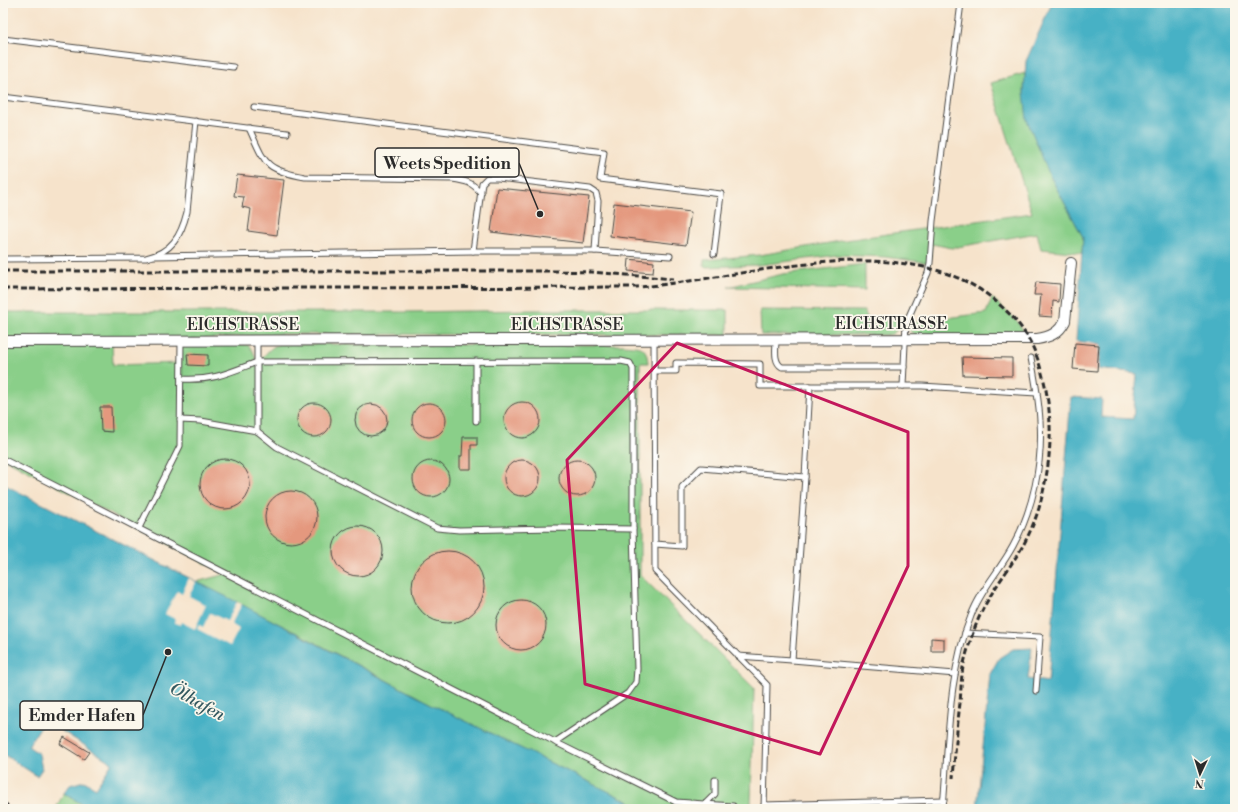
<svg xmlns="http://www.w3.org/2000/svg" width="1238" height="812" font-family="'Libre Bodoni',serif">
  <rect width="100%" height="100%" fill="#fbf7ec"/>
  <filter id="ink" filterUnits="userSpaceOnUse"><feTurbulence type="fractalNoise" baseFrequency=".025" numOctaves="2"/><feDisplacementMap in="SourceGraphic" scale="8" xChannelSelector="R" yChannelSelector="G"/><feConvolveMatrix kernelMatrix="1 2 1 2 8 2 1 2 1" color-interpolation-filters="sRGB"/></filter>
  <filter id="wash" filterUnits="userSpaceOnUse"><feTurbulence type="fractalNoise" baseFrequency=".012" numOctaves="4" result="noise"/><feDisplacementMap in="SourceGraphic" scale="16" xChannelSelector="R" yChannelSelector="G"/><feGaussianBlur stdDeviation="0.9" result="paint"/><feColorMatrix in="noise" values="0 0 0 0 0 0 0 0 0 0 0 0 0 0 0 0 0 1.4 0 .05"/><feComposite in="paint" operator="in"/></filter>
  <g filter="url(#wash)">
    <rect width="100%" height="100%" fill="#f6e3cb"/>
    <!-- green -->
    <g fill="#8acf89" stroke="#5a7d5a" fill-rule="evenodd">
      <path d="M1025,73L1024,92L1050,176L1083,237L1082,253L1041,249L1037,233L952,248L932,244L930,263L885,257L838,255L759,265L704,267V260L760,255L846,240L1032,213L991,83Z"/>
      <path d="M865,264V290L728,287L783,274Z"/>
      <path d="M992,298L1017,321L1029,339L914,335L910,331V323H906L986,313Z"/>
      <path d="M534,310H728V335L279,334L185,340L248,345L253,351L257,362C267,355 267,349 279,344L624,345C641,347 646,344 648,363H640V575L754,688L751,804L752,809H644L433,705L303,636L196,582L226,574L3,458V382H5V341H3V312H405ZM112,341H181V363L113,365Z"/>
      <path d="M760,310L864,311L868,319L895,318L898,324V329L892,334L887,335H761Z"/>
      <path d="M64,793L90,809H63L57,806Z"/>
    </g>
    <!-- water -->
    <g fill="#47b1c5" stroke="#396e78">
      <path d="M1052,3H1235V809H977L990,674L999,658L1013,649L1032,648L1028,679L1048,682L1071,397L1102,399L1101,417L1133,419L1137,374L1098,369L1101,344L1076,341L1083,237L1050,176L1027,120L1024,92L1026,61Z"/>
      <path d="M3,484L237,602L433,705L644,809H90L64,793L70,785L84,781L96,788L112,763L45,720L28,746L39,754L42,769L37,776L3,754Z"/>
    </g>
    <!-- pier -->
    <g fill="#f6e3cb">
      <path d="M189,578L196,582L189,596L206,605L195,629L181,622L180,625L174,622L175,619L165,614L177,591L182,594Z"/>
      <path d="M237,602L242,604L231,624L239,629L230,646L197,629L199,625L203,627L210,613L227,621Z"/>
    </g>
    <g id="blocks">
      <!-- building -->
      <g fill="#e4987e">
        <path d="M237,175L284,180L277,235L248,231L251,209L242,207L244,197L234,196Z"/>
        <path d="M497,188L589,197L583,243L491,232Z"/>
        <path d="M614,203L691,212L686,245L610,236Z"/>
        <path d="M629,259L654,262L653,273L628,271Z"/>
        <path d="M1036,282L1060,284L1059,302L1053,301L1052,317L1039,316L1041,295H1034Z"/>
        <path d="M1075,343L1099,345L1097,371L1073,369Z"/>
        <path d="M187,354L208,355V366L188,365Z"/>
        <path d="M962,357L1012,358V376L963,375Z"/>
        <circle cx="522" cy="420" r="18"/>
        <circle cx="314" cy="420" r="17"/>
        <circle cx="429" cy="420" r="17"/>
        <circle cx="371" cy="420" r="16"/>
        <path d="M100,407H111L112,432L101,431Z"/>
        <path d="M463,437H477V445H471V469H460V456H462Z"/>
        <circle cx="225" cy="484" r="25"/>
        <circle cx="522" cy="478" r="18"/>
        <circle cx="577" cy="478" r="18"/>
        <circle cx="431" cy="479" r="18"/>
        <circle cx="291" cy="517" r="26"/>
        <circle cx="358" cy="551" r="25"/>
        <circle cx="448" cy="587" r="36"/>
        <circle cx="521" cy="625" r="25"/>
        <path d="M931,638L944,639V651H931Z"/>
        <path d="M64,737L89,752L84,759L60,744Z"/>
      </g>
    </g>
  </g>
  <g filter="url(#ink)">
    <use href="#blocks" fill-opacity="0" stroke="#494743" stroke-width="1"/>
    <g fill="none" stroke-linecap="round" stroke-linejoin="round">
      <defs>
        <g id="service">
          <path d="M3,39L233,67"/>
          <path d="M3,97L287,133"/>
          <path d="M254,107L604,152L600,179L721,194L714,254"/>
          <path d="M249,128C265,163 264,170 305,177L452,179C466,181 472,182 481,193"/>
          <path d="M473,251L482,183L487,178H498L590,189L596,193L598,201L595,251"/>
          <path d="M154,256L473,251H595L670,256"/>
          <path d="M3,259L146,258C172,252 181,236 187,212L196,121"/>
          <path d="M654,340L655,571L767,685L764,809"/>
          <path d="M776,340C776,348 773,362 782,367H904"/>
          <path d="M654,371H676V363L760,364V386H922L1037,393"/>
          <path d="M181,379C213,381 228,373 257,362L621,361L630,363L633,369V529L637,669L636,682L628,693L555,742"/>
          <path d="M903,386L906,323L928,273L930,263L933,221L961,3"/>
          <path d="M180,420L201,421L257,431V340"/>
          <path d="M476,421V361"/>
          <path d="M257,431L277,447L437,528L459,530L555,528L633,529"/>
          <path d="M3,459L555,742L676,802L733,806"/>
          <path d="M139,528L180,446L181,340"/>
          <path d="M655,544L682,546V487L701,468L805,477"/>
          <path d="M965,633L1040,637L1036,691"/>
          <path d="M738,656L792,660L805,477L810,386"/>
          <path d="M792,660L955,674"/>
          <path d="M705,804L715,794V780"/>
          <path d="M764,805L944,800"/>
          <path d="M943,807C949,743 947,676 971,616C980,591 1000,570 1013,546C1033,510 1043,462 1040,421C1039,400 1035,379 1031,358"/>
        </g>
        <path id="minor" d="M3,341L1037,339C1050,337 1059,333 1065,321L1071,263"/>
      </defs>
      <!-- service casing -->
      <use href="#service" stroke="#494743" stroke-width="7"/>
      <!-- minor casing -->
      <use href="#minor" stroke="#494743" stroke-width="12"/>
      <!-- service -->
      <use href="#service" stroke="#fff" stroke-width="5"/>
      <!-- minor -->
      <use href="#minor" stroke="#fff" stroke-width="10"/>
      <!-- rail -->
      <g stroke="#2b2b2b" stroke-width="3" stroke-dasharray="6 3" stroke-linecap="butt">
        <path d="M3,271H556L592,272L673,279"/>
        <path d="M3,289L637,287C745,280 912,222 1001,306C1019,322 1030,337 1038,360C1055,411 1053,457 1039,508C1033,527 1025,544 1014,560C1004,576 992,591 983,609C974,627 968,647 963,667C961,679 961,691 960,703C957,728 955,753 953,778"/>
        <path d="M3,802L12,809"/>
      </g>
    </g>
  </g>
  <!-- marked area -->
  <path fill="none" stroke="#c2185b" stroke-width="3" stroke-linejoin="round" d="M677,343L908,432V566L820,754L585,684L567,460Z"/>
  <g text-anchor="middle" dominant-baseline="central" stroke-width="3.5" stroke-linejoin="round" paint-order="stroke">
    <!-- street labels -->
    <g font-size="16" fill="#2b2b2b" stroke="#fbf7ec">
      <text x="891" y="324">EICHSTRASSE</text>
      <text x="243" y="325">EICHSTRASSE</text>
      <text x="567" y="325">EICHSTRASSE</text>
    </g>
    <!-- water labels -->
    <g font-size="17" font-style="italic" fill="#355a61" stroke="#fbf7ec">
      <text transform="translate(197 702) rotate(29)">Ölhafen</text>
    </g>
  </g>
  <!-- callouts -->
  <path fill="none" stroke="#2b2b2b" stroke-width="1.5" d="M540 214L519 163M168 652L143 715"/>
  <g fill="#2b2b2b" stroke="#fbf7ec" stroke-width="1.5">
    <circle cx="540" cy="214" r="4"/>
    <circle cx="168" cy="652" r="4"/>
  </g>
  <g fill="#fbf7ec" stroke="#2b2b2b" stroke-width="1.5">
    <rect x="375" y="148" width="144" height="29" rx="4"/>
    <rect x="20" y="701" width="123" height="29" rx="4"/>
  </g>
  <g font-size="17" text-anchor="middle" font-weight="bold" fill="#2b2b2b">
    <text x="447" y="169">Weets Spedition</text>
    <text x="82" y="721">Emder Hafen</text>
  </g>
  <!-- margin -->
  <rect width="1238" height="812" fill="none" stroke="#fbf7ec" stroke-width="16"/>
  <!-- north arrow -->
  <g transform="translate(1200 774) rotate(184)" stroke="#fbf7ec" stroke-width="3" paint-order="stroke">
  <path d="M0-3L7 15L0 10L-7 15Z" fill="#2b2b2b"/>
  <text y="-6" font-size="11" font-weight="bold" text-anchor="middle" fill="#2b2b2b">N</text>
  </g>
</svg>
